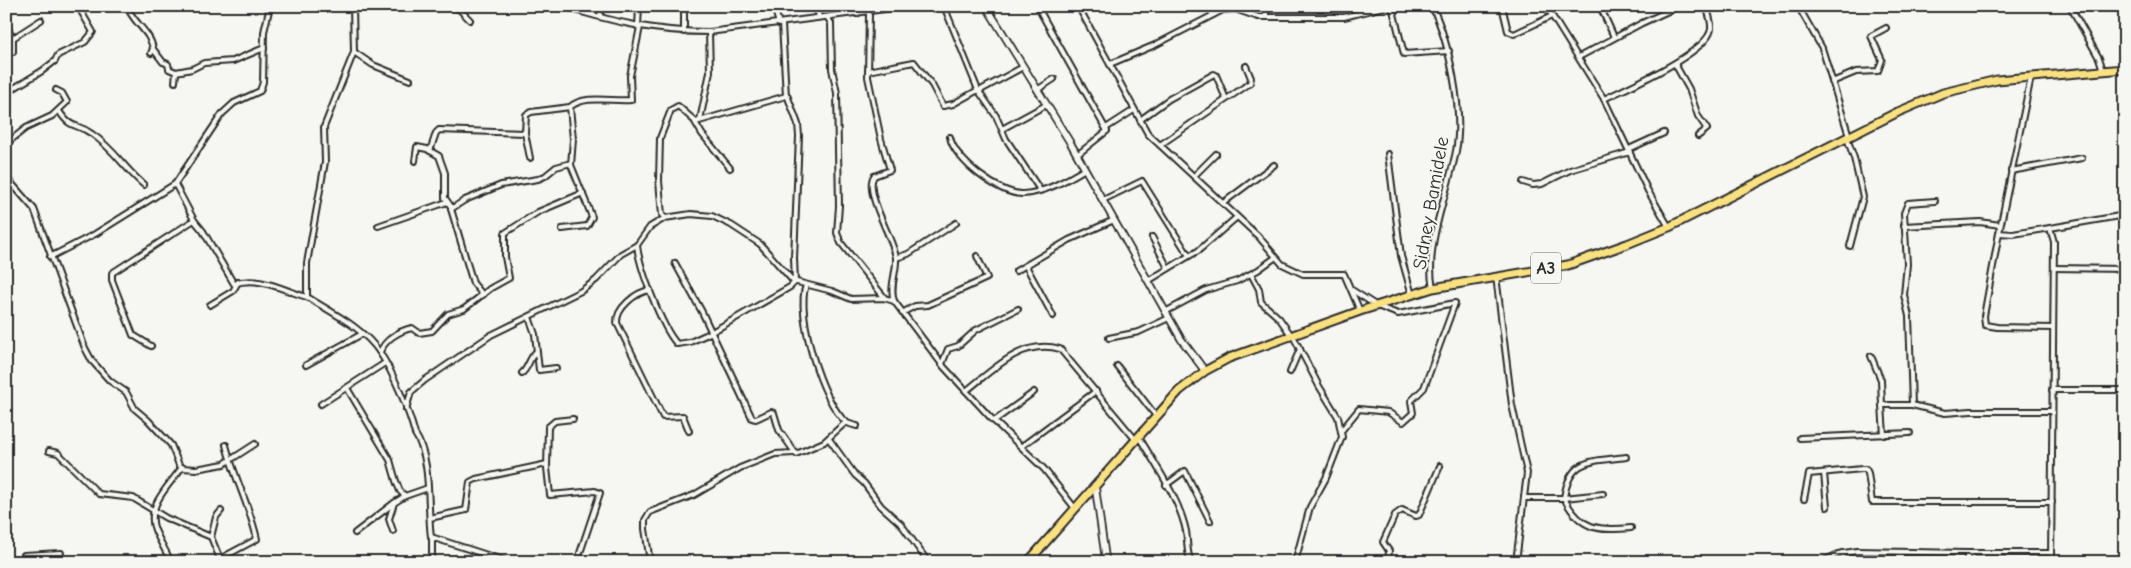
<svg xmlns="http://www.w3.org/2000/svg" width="2131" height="568" font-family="'Comic Neue',sans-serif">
  <rect width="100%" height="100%" fill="#f6f6f2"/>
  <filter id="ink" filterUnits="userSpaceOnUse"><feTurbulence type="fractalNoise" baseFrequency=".02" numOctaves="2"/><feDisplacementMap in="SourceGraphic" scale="10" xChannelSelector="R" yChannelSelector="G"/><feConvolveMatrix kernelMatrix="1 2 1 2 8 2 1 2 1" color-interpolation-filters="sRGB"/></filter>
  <g filter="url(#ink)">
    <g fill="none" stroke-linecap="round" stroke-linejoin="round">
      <defs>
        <g id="street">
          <path d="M127,6C132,22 151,32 153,49L151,53"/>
          <path d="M353,6L354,52L324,127L325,162L307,263V297C331,312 364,328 380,353C393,372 409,411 415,434C432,458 427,508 431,537L509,562"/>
          <path d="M447,6L459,9L470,20"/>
          <path d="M562,6C612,22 657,32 709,32L908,6"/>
          <path d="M684,6V32"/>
          <path d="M774,6L779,24"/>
          <path d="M816,6L819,17"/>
          <path d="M855,6L857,14"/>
          <path d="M944,6L978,90L996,116L1006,139L1040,190"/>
          <path d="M1037,6L1107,131L1077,155"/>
          <path d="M1078,6L1148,134L1258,236L1282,264L1303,274H1344L1360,311"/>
          <path d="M1208,6L1213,15"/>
          <path d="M1392,6L1404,54L1449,51"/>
          <path d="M1432,6C1449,42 1464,111 1456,151C1448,193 1424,246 1433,288"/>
          <path d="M1502,6L1508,31L1514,34L1552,16"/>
          <path d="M1546,6L1604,99L1648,191L1669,227"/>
          <path d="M1600,6L1614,37"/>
          <path d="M1798,6L1822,48L1849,136"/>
          <path d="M2070,6L2099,58L2103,70"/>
          <path d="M869,13L868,77L881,139L890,170L874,176C863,192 894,239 896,258C897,272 889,287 894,301L944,367L990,417L1044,469L1074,507"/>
          <path d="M1266,16V6"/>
          <path d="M600,17L601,6"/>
          <path d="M827,17L831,23L832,69L837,93L839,206L837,233L841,243L884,297"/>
          <path d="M6,22L12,39"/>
          <path d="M782,24L786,96L696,122L678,106L671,110L660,138L659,181L662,215L665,218L691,214L712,216L731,225L760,244L793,281L832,291L851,299L884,298L894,301"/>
          <path d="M638,27L639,6"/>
          <path d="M153,49L163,62L168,64L169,69L176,72L192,69L204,63L233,61L264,48"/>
          <path d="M13,52V38L41,20"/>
          <path d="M354,52L373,65L410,80"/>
          <path d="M1579,57L1642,23L1679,6"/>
          <path d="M1110,64L1155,45L1223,10L1235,9L1258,17H1344L1387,6"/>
          <path d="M1675,64L1689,89L1698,116L1707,129L1698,136"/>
          <path d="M868,71L914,62L932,85L943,106L953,104L978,90"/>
          <path d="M2031,77L1999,233L2013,234L2050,228L2054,242L2051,562"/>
          <path d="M175,82L176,72"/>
          <path d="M1832,82L1856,72L1878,71L1882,60L1871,36L1886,28"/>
          <path d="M1037,90L1054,79"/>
          <path d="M979,91L1023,67"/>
          <path d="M1604,99C1626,88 1708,53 1711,29C1712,22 1708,12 1706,6"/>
          <path d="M6,104L9,103L6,93L42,71L55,61L58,55L85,42L93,32L78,6"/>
          <path d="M59,111C72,131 76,122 92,134C113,148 125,169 144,185"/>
          <path d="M700,120L710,72L709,32"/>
          <path d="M1140,120L1169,99L1214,74L1216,75L1226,99"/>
          <path d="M695,122L702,134L730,168"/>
          <path d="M1106,128L1134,110"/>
          <path d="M1002,129L1046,105"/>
          <path d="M525,133L530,158"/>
          <path d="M950,137C954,160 1000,195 1023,194C1044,193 1067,180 1085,169"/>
          <path d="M1847,138L1854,158L1863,197L1850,246"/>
          <path d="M6,144L26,128L52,116L67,102L62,93L56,90"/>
          <path d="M1160,145L1250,83L1251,78L1246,66"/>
          <path d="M1629,149L1664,133"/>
          <path d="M430,151L436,133L439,130L525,133L526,115L531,112L570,107"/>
          <path d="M1388,154L1401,256L1412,295"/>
          <path d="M415,161L417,147L427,149L439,156L445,173V198L452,208"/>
          <path d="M2011,171L2082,158"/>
          <path d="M1194,176L1216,154"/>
          <path d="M6,177L34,209L85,348L92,361L110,381L126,392L135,409L148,420L171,445L179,465L183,468L196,469L224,464L255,444"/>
          <path d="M1523,182L1533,185L1542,184L1570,170L1630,152"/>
          <path d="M1103,200L1142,181L1189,256L1148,281"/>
          <path d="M1223,203L1274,165"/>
          <path d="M665,218L650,227L637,245C639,267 662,328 677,344L690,342L710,333L790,287L795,282L794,258L799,136L798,124L787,95"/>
          <path d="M194,220L175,184L222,114L234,103L260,91L263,82L264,32L270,6"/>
          <path d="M378,226L447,202"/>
          <path d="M1904,226L1980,222L2000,225"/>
          <path d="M2050,228L2125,215"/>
          <path d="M562,229L587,226L592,217L571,165L573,139L570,107C585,94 613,102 631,100L630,76L640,27"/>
          <path d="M1999,233L1984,316L1985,325L1997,327L2053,328"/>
          <path d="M1152,237L1168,268"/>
          <path d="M1189,256L1198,251L1237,217"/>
          <path d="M50,257L95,234L175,184"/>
          <path d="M896,258L908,254L956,223"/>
          <path d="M675,263L702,312L752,418L756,419L771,412L774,413L779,430L796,454L824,442L846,422"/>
          <path d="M1026,266L1053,316"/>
          <path d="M2054,268L2125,269"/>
          <path d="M1016,271L1069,240L1114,220"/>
          <path d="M1251,274L1259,289L1261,302L1279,318L1291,335"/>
          <path d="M1496,276L1512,405L1527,473L1516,562"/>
          <path d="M806,285C795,313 822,403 846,422C848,424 853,425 857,426"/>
          <path d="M650,290C636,292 616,308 617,323L663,417L683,416L689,431"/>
          <path d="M483,295L473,283L451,209L465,200L501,185L538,179L545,176L556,167L571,163"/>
          <path d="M210,305L233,291L238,282"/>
          <path d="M1165,312L1206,290L1237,281L1258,270L1276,257"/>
          <path d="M902,313L915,306L928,305L987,278L977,256"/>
          <path d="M529,317L535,334L539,370L556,368"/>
          <path d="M1292,334L1319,386L1338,417L1342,437L1326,478L1310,507L1295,562"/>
          <path d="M1109,338L1139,332L1169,318"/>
          <path d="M151,346L133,335L112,280V273L194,220L203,231L234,284C258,275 285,291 307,297"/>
          <path d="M380,352C385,340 398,331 412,328L419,333L432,331L448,314L464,309L491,288L509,278L505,257V233L538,212L583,193"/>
          <path d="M1871,356L1881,380L1882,405H1912L1945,413L1971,411H2052"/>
          <path d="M942,364L948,349L958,346L976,330L1018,309"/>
          <path d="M306,365L362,334"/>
          <path d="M1117,366L1156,416"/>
          <path d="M1290,372L1300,349"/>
          <path d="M522,373C528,369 529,358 536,352"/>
          <path d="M347,388L390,460L396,481L400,491L405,496L394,503L389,519L393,531"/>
          <path d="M2052,390H2125"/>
          <path d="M966,391C993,370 1022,338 1060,349L1135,439"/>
          <path d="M321,404L385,363"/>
          <path d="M1882,405L1884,435"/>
          <path d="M1912,405L1909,316L1904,295L1907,264L1904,213L1908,203L1935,201"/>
          <path d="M406,409L411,392L425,380L491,335L581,291L596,280L621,254L637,245"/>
          <path d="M573,419L555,421L548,427L547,468L550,495L595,491L600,493L577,562"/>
          <path d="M994,421L1034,392"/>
          <path d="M1342,430L1359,409L1388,412L1403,422L1413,413L1411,401L1424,388L1455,303L1398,314L1377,306L1352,290"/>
          <path d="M1139,437C1156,466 1179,498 1186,531C1188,542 1186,551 1191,562"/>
          <path d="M1800,438L1910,433"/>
          <path d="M829,439L855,475L864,483L881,506L901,524L928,562"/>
          <path d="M1022,446L1096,391"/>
          <path d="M49,451L58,453L99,494L133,498L166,518L211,537L220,559"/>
          <path d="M1824,473L1827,507"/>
          <path d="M1166,485L1185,471L1210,521"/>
          <path d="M1603,494L1564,498C1570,457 1592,462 1626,457"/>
          <path d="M405,496L428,488"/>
          <path d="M1524,498H1564C1580,530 1598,531 1631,528"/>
          <path d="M1804,499L1809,474L1862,469H1866L1868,473L1872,502H2052"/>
          <path d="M430,518L466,510L470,482L476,479L547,464"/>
          <path d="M355,533L394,503"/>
          <path d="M211,537L216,517L221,511"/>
          <path d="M1842,553L1845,562"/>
          <path d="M1823,561L1838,554L1857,551L1967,553"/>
          <path d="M23,562L24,555L61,553"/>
          <path d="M171,562C166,551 159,540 155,530C145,506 170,485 182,467"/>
          <path d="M214,562L257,539C250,507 234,477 226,445"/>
          <path d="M432,562V538"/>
          <path d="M650,562L645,529V520L650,512L694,495L740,468L775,454L794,453"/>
          <path d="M1388,562L1389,551L1383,542L1395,515L1402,510L1416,516L1419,515L1440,466"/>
          <path d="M1476,562V559"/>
          <path d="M1967,562V553H2051"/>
          <path d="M2111,562L2125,561"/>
        </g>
        <g id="secondary">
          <path d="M986,6L1071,144L1181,339L1205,371"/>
          <path d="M1095,485L1106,562"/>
        </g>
        <path id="highway" d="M1028,562L1179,391L1205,371L1229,358L1360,311L1433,288L1568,265L1627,244L1669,227L1898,112L1943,93L1997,80L2125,69"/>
      </defs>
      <!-- street casing -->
      <use href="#street" stroke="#2b2b2b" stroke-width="8"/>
      <!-- secondary casing -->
      <use href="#secondary" stroke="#2b2b2b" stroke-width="9"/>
      <!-- highway casing -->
      <use href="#highway" stroke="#2b2b2b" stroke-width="11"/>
      <!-- street -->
      <use href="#street" stroke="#f6f6f2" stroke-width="4"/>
      <!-- secondary -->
      <use href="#secondary" stroke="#f6f6f2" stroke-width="5.5"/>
      <!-- highway -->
      <use href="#highway" stroke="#f9e181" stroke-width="7"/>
    </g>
  </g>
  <g text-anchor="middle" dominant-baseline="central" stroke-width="4" stroke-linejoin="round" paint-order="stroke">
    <!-- shield labels -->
    <rect fill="#f6f6f2" stroke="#686867" stroke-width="1" x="1531" y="252.5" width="30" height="31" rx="4"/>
    <g font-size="18" font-weight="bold" fill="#2b2b2b">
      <text x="1546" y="268">A3</text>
    </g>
    <!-- street labels -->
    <g font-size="19" fill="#2b2b2b" stroke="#f6f6f2">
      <text transform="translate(1431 203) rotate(-80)">Sidney Bamidele</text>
    </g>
  </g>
  <!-- margin -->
  <rect width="2131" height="568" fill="none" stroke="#f6f6f2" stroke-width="25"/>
  <rect x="12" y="12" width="2106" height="543" fill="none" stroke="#2b2b2b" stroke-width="2" filter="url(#ink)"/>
</svg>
